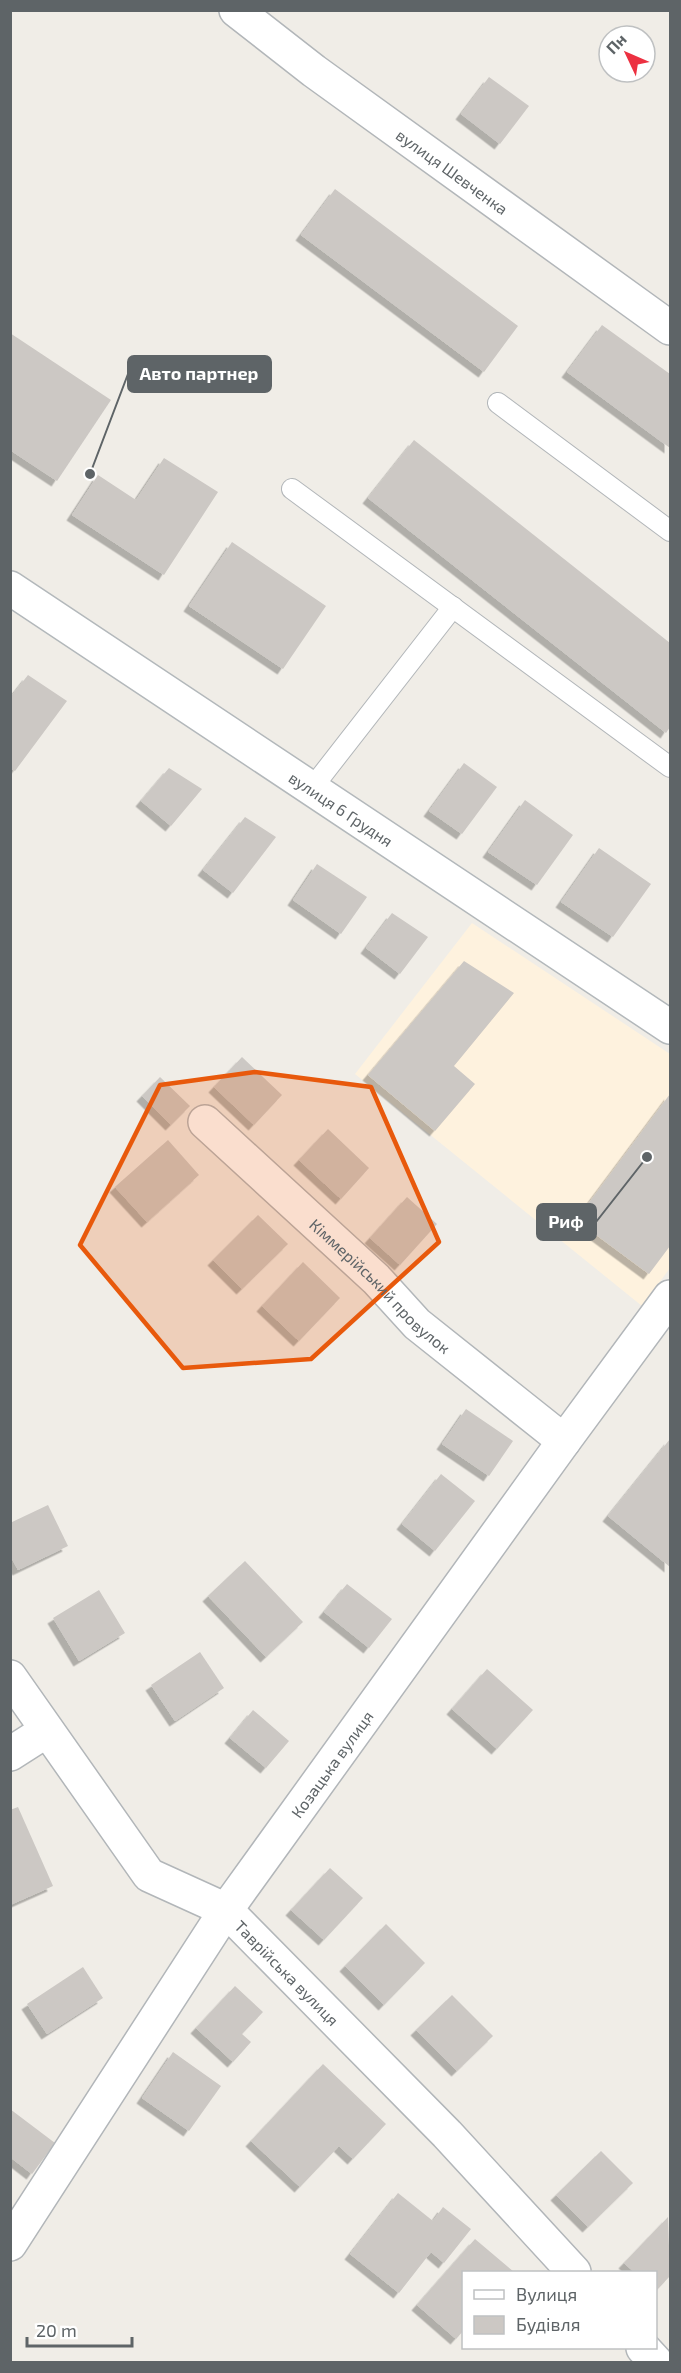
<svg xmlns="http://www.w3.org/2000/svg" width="681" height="2373" font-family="'Exo 2',sans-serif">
  <defs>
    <filter id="shadow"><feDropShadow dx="-5.5" dy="5.5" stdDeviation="0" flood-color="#0004"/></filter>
  </defs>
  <rect width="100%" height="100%" fill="#f0ede7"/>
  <!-- commercial -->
  <path fill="#fef2de" d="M472,923L670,1054V1268L642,1306L355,1074Z"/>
  <!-- building -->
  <g fill="#ccc8c4" filter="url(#shadow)">
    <path d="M489,77L529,106L500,144L461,114Z"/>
    <path d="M335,189L518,326L484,372L301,235Z"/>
    <path d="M602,325L670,374V448L567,372Z"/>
    <path d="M10,333L111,400L57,481L10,450Z"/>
    <path d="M414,440L670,643V727L666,733L368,498Z"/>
    <path d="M164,458L218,492L164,575L72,515L98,475L136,500Z"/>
    <path d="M232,542L326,606L283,669L189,606Z"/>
    <path d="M28,675L67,701L15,771L10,768V698Z"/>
    <path d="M464,763L497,787L462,834L429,811Z"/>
    <path d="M169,768L202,789L171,826L141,801Z"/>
    <path d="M525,800L573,835L537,885L488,852Z"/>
    <path d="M245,817L276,837L233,893L203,870Z"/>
    <path d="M599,848L651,884L613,937L561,902Z"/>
    <path d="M317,864L367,897L341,934L293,900Z"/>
    <path d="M392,913L428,937L400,974L366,948Z"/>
    <path d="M464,961L514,993L454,1066L475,1084L435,1131L368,1075Z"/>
    <path d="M242,1057L282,1095L254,1125L214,1087Z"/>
    <path d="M160,1077L190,1106L171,1125L142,1096Z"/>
    <path d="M670,1094V1246L649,1274L576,1220Z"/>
    <path d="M328,1129L369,1168L341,1199L299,1160Z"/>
    <path d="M168,1140L199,1175L147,1222L115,1187Z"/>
    <path d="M407,1197L437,1224L400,1265L370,1238Z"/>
    <path d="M258,1215L288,1244L242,1289L213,1260Z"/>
    <path d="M303,1262L340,1298L299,1341L262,1306Z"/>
    <path d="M466,1409L513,1441L489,1476L442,1444Z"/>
    <path d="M670,1439V1567L608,1516Z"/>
    <path d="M441,1474L475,1501L435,1551L402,1524Z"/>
    <path d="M48,1505L68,1546L18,1570L10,1555V1523Z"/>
    <path d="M245,1561L303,1622L266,1657L208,1596Z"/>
    <path d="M347,1584L392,1619L369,1648L324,1612Z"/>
    <path d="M99,1590L125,1633L79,1661L53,1618Z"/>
    <path d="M200,1652L224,1688L175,1721L151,1685Z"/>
    <path d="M487,1669L533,1710L497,1749L452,1709Z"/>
    <path d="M253,1710L289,1741L266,1768L230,1738Z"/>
    <path d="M18,1807L53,1886L10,1905V1810Z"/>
    <path d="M330,1868L363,1898L324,1940L291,1910Z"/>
    <path d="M386,1924L425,1963L384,2005L345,1966Z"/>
    <path d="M83,1967L103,1998L47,2034L27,2004Z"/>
    <path d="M235,1986L263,2012L242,2034L251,2042L233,2062L196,2028Z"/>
    <path d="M452,1995L493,2036L457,2071L416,2030Z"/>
    <path d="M173,2052L221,2086L189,2131L142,2098Z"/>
    <path d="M323,2064L386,2124L353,2159L339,2146L300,2187L251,2141Z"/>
    <path d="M10,2109L55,2143L32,2174L10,2157Z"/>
    <path d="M601,2151L633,2183L588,2227L556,2195Z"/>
    <path d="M398,2193L433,2221L443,2207L471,2229L444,2263L431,2252L399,2293L350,2254Z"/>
    <path d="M668,2217L670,2276L656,2291V2272H634L624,2263Z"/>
    <path d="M475,2239L514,2272H464V2330L456,2339L417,2305Z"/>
  </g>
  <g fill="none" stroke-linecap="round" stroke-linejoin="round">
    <defs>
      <g id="lane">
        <path d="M498,403L670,531"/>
        <path d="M292,489L670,767"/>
        <path d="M312,788L453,607"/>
      </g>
      <g id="street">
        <path id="s1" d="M236,10L314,71L670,328"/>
        <path id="s2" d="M205,1122L376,1279L417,1324L564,1441"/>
        <path id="s3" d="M10,1677L149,1875L226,1910L447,2134L574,2272"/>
        <path d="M10,1754L46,1731"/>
        <path id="s4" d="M10,2244L226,1910L564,1441L670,1297"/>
        <path d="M643,2348L656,2362"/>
      </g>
      <g id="secondary">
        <path id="s5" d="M10,588L670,1027"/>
      </g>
    </defs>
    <!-- lane casing -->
    <use href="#lane" stroke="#b2b6b9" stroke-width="22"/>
    <!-- street casing -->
    <use href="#street" stroke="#b2b6b9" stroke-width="36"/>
    <!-- secondary casing -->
    <use href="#secondary" stroke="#b3b8bb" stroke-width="36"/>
    <!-- lane -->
    <use href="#lane" stroke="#fff" stroke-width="20"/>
    <!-- street -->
    <use href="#street" stroke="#fff" stroke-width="33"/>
    <!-- secondary -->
    <use href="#secondary" stroke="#fff" stroke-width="33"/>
  </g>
  <!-- marked area -->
  <path fill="#e8590c" fill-opacity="0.2" stroke="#e8590c" stroke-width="4.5" stroke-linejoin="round" d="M255,1072L371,1087L439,1242L311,1359L183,1368L80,1245L160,1085Z"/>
  <g text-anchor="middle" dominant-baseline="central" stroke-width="5" stroke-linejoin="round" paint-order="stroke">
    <!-- street labels -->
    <g font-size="16" fill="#5e6467" stroke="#fff">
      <text stroke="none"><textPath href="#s1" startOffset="270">вулиця Шевченка</textPath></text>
      <text stroke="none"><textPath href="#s5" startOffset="398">вулиця 6 Грудня</textPath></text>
      <text stroke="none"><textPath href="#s2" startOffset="240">Кіммерійський провулок</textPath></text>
      <text stroke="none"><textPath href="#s4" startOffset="578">Козацька вулиця</textPath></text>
      <text stroke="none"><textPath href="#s3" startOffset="414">Таврійська вулиця</textPath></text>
    </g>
  </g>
  <!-- callouts -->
  <path fill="none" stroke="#5e6467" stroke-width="2" d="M90 474L128 374M647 1157L596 1222"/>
  <g fill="#5e6467" stroke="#fff" stroke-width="2">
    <circle cx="90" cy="474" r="6"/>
    <circle cx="647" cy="1157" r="6"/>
  </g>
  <g fill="#5e6467" stroke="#5e6467" stroke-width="2">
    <rect x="128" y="356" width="143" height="36" rx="6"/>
    <rect x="537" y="1204" width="59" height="36" rx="6"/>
  </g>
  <g font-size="18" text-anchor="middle" font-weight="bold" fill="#fff">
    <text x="199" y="380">Авто партнер</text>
    <text x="566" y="1228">Риф</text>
  </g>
  <!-- border -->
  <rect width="681" height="2373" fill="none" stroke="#5e6467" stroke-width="24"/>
  <!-- legend -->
  <rect x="462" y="2271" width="195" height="78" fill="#ffffff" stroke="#bfc1c2" stroke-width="1.5"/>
  <rect x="474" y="2290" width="30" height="9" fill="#ffffff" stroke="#bfc1c2" stroke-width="1.5"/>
  <text x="516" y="2301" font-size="18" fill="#5e6467">Вулиця</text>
  <rect x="474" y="2316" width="30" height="18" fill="#ccc8c4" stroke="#bfc1c2" stroke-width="1.5"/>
  <text x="516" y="2331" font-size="18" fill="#5e6467">Будівля</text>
  <!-- north arrow -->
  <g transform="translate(627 54) rotate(314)"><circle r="28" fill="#ffffff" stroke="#bfc1c2" stroke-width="1.5"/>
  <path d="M0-4.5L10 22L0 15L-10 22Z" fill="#ec3141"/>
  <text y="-9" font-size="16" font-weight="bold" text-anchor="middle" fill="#5e6467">Пн</text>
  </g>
  <!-- scale -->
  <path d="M27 2337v9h105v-9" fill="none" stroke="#5e6467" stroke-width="3"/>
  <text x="36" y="2337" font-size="18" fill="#5e6467" stroke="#ffffff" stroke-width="4.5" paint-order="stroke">20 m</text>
</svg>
